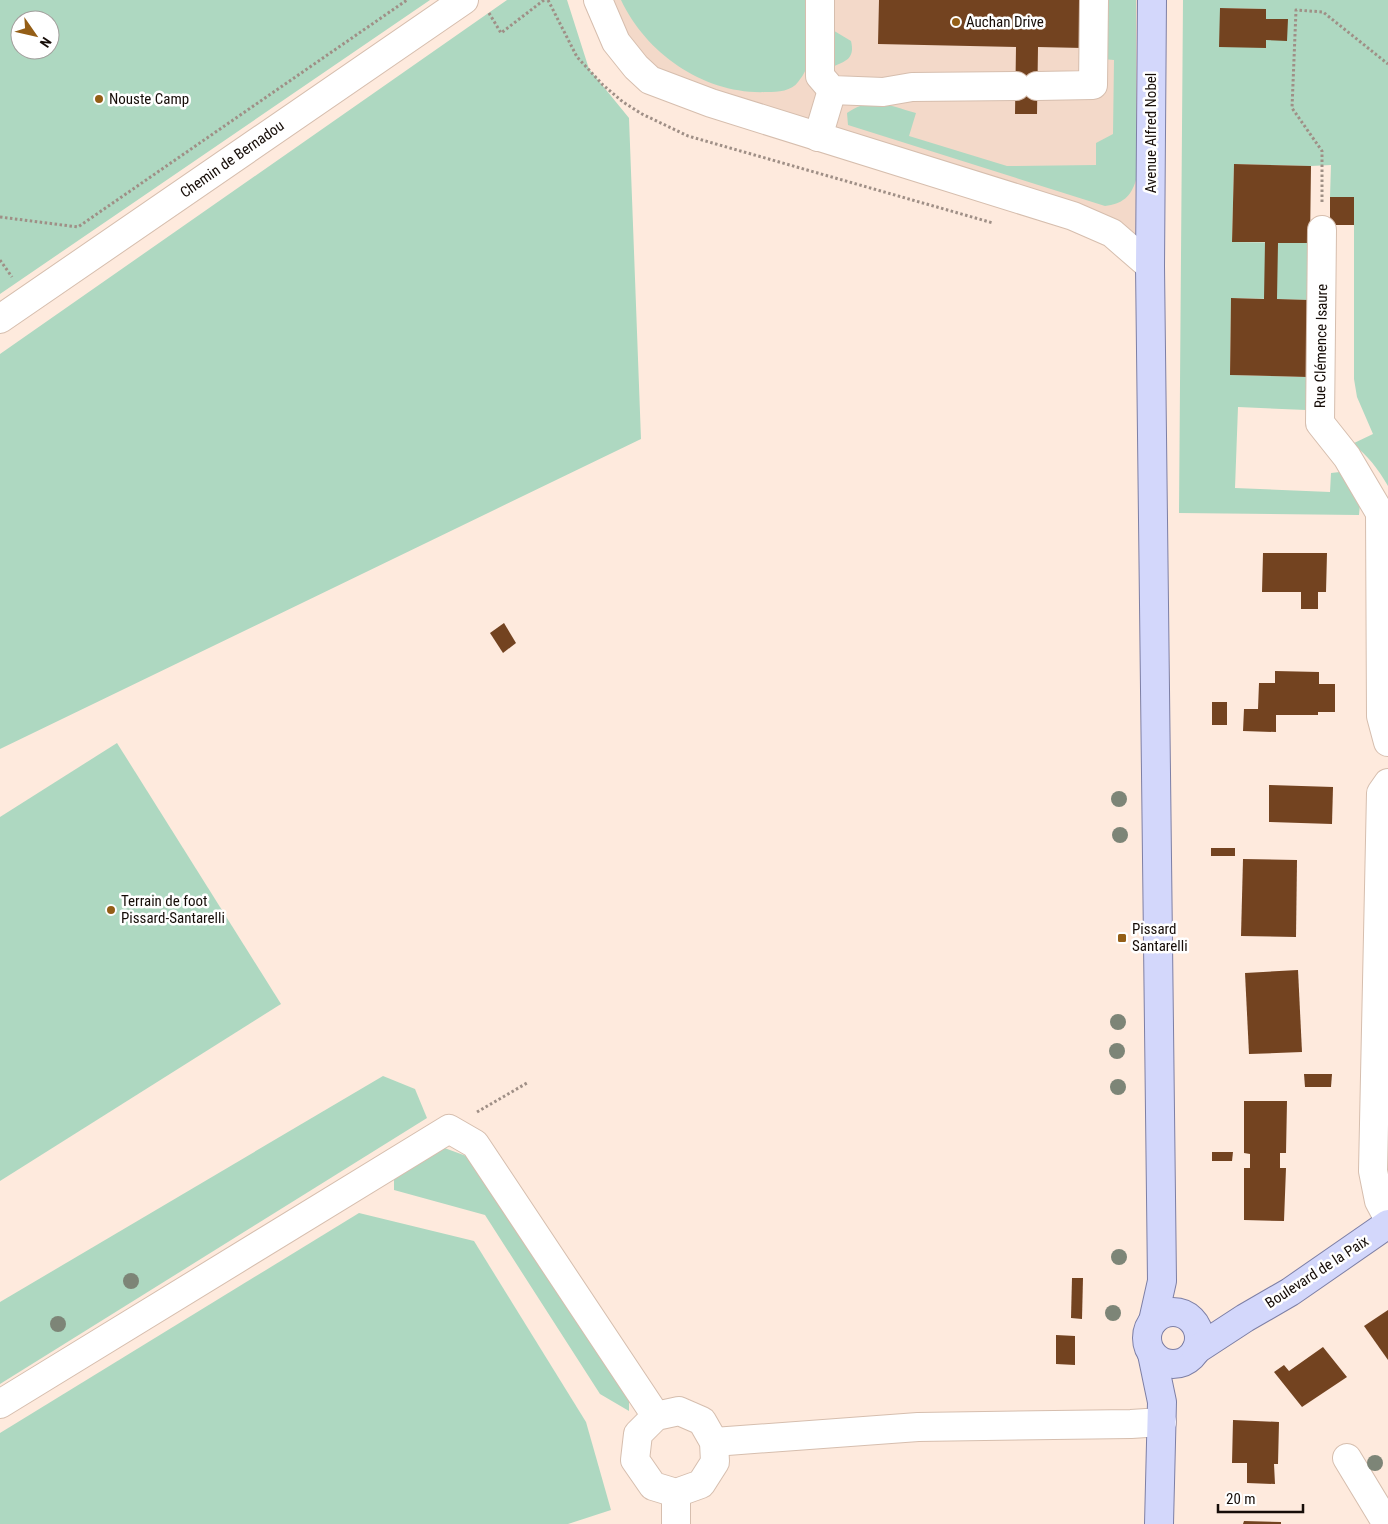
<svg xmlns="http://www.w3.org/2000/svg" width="1388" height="1524" font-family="'Roboto Condensed',sans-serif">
  <rect width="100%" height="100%" fill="#feeadd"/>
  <!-- built -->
  <path fill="#f3d9c9" d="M598,0H1152L1150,266L1112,233L650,80Z"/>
  <!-- green -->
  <g fill="#aed8c1" fill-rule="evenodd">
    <path d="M0,0H430L0,294ZM20,20H50V50H20Z"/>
    <path d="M507,0H567L589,69L629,118L641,439L0,749V354Z"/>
    <path d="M621,0H808C807,10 806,20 806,30C806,43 808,56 806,68C805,73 801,78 798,82C792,91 778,92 767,92C706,95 647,55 621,0Z"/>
    <path d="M1104,0H1136V180C1131,197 1122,204 1105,206L848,125L847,113C870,96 892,106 916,113L909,136L1007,166L1096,165V143L1113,134L1114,60L1103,59Z"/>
    <path d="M1183,0H1388V486C1378,469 1368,455 1352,444L1373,434L1357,397L1354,379V197H1330L1331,165L1311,166L1234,164L1232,242L1310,243L1309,300L1231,298L1230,375L1307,377L1306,410L1238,407L1235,488L1330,492L1331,473L1340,472L1360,504L1359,515L1179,513ZM1221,8L1266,9V19H1287V40H1266Z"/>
    <path d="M826,26L851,41C855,58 847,61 832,67Z"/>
    <path d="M117,743L281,1004L0,1181V817Z"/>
    <path d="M383,1076L415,1089L427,1118L0,1384V1302Z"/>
    <path d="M439,1146L469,1157L629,1396V1411L600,1394L485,1215L394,1190V1179Z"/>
    <path d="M359,1213L474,1241L586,1422L611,1510L568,1524H0V1433Z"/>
  </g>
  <!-- building -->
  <g fill="#734320">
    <path d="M879,0H1084L1083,48L1038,47L1037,114H1015L1016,47L878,44Z"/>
    <path d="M1220,8L1266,9V19H1288L1287,41L1266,40V48L1219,47Z"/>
    <path d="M1234,164L1311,166L1310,243H1278L1277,299L1309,300L1307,377L1230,375L1231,298L1264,299L1265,242H1232Z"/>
    <rect x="1330" y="197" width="24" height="28"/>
    <path d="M1263,553H1327L1326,592H1318V609H1301V592H1262Z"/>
    <path d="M504,623L516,643L503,653L490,633Z"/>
    <path d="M1275,671L1319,672V684H1335V712H1318V715H1276V732L1243,731L1244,709H1258L1259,683H1275Z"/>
    <rect x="1212" y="702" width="15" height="23"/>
    <path d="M1269,785L1333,787L1332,824L1269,822Z"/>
    <rect x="1211" y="848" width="24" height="8"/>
    <path d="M1243,859L1297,860L1296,937L1241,936Z"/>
    <path d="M1298,970L1302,1052L1249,1054L1245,973Z"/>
    <path d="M1304,1074H1332L1331,1087H1305Z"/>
    <path d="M1244,1101H1287L1286,1153H1280V1168H1286L1284,1221L1244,1220V1168H1250V1154L1244,1153Z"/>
    <path d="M1212,1152H1233L1232,1161H1212Z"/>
    <path d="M1072,1278H1083L1082,1319L1071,1318Z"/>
    <path d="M1388,1310V1360L1364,1326Z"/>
    <path d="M1056,1335L1075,1336V1365L1056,1364Z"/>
    <path d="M1323,1347L1347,1377L1302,1407L1274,1372L1284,1365L1289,1371Z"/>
    <path d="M1233,1420L1279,1422L1278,1464H1274L1275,1484L1247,1483V1463H1232Z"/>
    <path d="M1244,1521L1281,1522V1524H1243Z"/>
  </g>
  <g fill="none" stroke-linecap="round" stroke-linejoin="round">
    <defs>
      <g id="minor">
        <path d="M598,0L616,42L636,67L650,80L711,103L1073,216L1112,233L1150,266"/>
        <path d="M820,0V76L832,90L883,92L912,87L1016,86"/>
        <path d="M1037,86L1093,85L1094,0"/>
        <path d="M818,137L832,90"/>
        <path d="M1322,230L1320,423L1347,457L1380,513L1381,716L1388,742"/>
        <path d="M0,319L464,0"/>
        <path d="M1388,783L1381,793L1373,1171L1379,1201L1388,1218"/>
        <path d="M0,1404L449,1129L475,1144L656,1416"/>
        <path d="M679,1411L702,1421L714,1442L715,1462L701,1484L676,1493L653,1486L635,1460L638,1434L656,1416Z"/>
        <path d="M714,1442L918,1427L1131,1424L1162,1422"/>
        <path d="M1347,1458L1387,1524"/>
        <path d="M676,1493V1524"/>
      </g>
      <g id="major">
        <path d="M1152,0L1150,266L1162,1281L1153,1321"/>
        <circle cx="1173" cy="1338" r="26"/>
        <path d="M1196,1350L1245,1318L1290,1292L1388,1224"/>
        <path d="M1152,1354L1162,1402L1159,1524"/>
      </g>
    </defs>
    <!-- minor casing -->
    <use href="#minor" stroke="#d6beae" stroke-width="30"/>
    <!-- major casing -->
    <use href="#major" stroke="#7d7fa5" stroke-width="30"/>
    <!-- path -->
    <g stroke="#9f8f86" stroke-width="3" stroke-dasharray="2.5 2.5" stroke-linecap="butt">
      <path d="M548,0L577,57L603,85L623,102L642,114L688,136L993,223"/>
      <path d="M489,13L501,33L544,0"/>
      <path d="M1322,202V151L1292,108L1296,10L1323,12L1388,64"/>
      <path d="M0,217L78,227L407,0"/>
      <path d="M0,260L12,277"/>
      <path d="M477,1112L527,1083"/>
    </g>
    <!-- minor -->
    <use href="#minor" stroke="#fff" stroke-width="28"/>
    <!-- major -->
    <use href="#major" stroke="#d3d7fb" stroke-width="28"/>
  </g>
  <!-- trees -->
  <g fill="#7d8577">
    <circle cx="1119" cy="799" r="8"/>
    <circle cx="1120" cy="835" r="8"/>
    <circle cx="1118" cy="1022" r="8"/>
    <circle cx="1117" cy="1051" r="8"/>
    <circle cx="1118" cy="1087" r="8"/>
    <circle cx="1119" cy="1257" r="8"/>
    <circle cx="131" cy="1281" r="8"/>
    <circle cx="1113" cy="1313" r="8"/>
    <circle cx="58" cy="1324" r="8"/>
    <circle cx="1375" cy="1463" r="8"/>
  </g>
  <!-- markers -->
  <g fill="#945e16" stroke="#fff" stroke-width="2">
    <circle cx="956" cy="22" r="5"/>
    <circle cx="99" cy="99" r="5"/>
    <circle cx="111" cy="910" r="5"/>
    <rect x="1117" y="933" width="10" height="10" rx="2.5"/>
  </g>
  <g text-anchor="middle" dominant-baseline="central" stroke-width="5" stroke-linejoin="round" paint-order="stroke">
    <!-- poi labels -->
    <g font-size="15" fill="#160d08" stroke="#fff" text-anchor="start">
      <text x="966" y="22">Auchan Drive</text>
      <text x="109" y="99">Nouste Camp</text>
      <text x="121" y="901">Terrain de foot<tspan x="121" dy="17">Pissard-Santarelli</tspan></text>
      <text x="1132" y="929">Pissard<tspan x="1132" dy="17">Santarelli</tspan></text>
    </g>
    <!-- street labels -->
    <g font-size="15" fill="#160d08" stroke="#fff">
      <text transform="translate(1151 133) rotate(-90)">Avenue Alfred Nobel</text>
      <text transform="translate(232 159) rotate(-35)">Chemin de Bernadou</text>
      <text transform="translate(1321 346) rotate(-89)">Rue Clémence Isaure</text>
      <text transform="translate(1317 1272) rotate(-33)">Boulevard de la Paix</text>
    </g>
  </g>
  <!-- north arrow -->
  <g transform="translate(35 35) rotate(124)"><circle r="24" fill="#ffffff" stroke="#a29e9c"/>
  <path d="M0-4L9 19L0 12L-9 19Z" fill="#945e16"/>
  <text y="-8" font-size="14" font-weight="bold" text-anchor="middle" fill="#160d08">N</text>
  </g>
  <!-- scale -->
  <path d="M1218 1504v8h85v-8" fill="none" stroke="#160d08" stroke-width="2.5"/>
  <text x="1226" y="1504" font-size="15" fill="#160d08" stroke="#ffffff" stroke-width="4" paint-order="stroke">20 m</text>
</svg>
